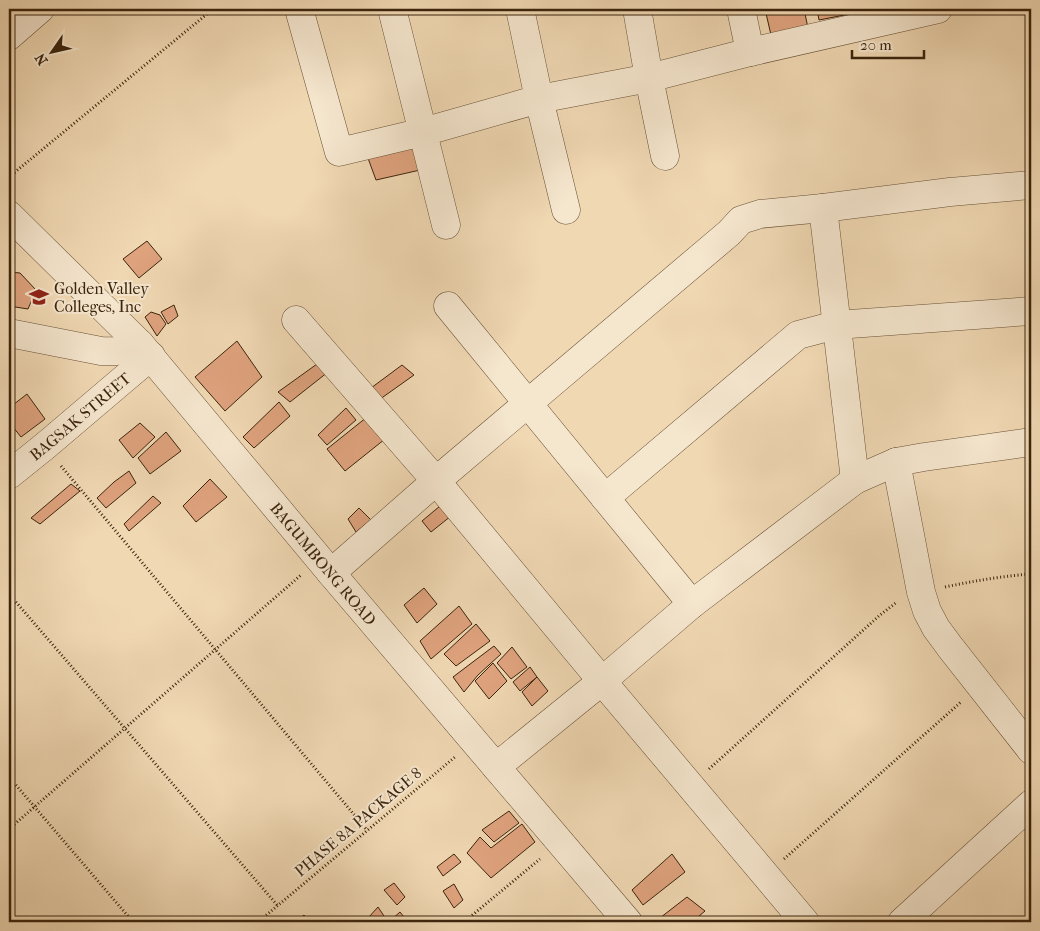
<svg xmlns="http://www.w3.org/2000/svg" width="1040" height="931" font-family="'IM FELL French Canon',serif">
  <rect width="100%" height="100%" fill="#f0d8b3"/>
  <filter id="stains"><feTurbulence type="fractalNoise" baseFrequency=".004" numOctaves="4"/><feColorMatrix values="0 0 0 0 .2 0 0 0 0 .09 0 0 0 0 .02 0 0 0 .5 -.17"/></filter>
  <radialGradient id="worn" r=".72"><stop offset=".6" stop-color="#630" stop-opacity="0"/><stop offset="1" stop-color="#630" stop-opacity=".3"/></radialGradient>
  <!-- building -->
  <g fill="#dfa37e" stroke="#3b240d">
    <path d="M9,9H25L9,20Z"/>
    <path d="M765,9H804L808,28L771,35Z"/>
    <path d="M817,9H875L819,20Z"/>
    <path d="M417,138L429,168L376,180L365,150Z"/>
    <path d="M147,241L162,259L139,278L123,259Z"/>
    <path d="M9,272L20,273L36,290L28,309L9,306Z"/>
    <path d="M174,305L178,316L168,324L161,312Z"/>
    <path d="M151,312L160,315L166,324L157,336L145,317Z"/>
    <path d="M237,341L262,377L225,411L195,377Z"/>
    <path d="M317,364L328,372L290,402L278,392Z"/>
    <path d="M402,365L414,375L376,402L367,391Z"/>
    <path d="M27,394L45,419L21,437L9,422V408Z"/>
    <path d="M279,402L290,416L254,448L243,437Z"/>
    <path d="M346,408L356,420L327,445L318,435Z"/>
    <path d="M372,413L390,435L345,471L327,449Z"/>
    <path d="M140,423L155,437L133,458L119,440Z"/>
    <path d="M166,432L181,451L150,474L138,458Z"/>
    <path d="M129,471L136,483L106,508L97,498L114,482Z"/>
    <path d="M210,479L227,497L196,522L183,506Z"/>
    <path d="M71,484L80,491L40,524L31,518Z"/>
    <path d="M153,496L161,503L129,531L124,524Z"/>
    <path d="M446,501L456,512L431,532L422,521Z"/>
    <path d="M359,508L371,520L356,532L348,519Z"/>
    <path d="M424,588L437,604L417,623L404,605Z"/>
    <path d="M459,606L472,624L431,659L420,641Z"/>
    <path d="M476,624L490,641L456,666L444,654Z"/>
    <path d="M494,646L501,654L478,675L464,692L453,677Z"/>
    <path d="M512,647L527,667L511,679L497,663Z"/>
    <path d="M493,663L507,681L489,699L475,681Z"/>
    <path d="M530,667L537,677L520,691L513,682Z"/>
    <path d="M537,677L548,691L532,706L522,692Z"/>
    <path d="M509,811L519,823L494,842L482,830Z"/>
    <path d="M522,824L535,842L491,878L467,853L480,837L491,848Z"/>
    <path d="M454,854L461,862L443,876L437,867Z"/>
    <path d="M672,854L685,872L643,905L632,890Z"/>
    <path d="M394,883L405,897L397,905L384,890Z"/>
    <path d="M454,884L463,900L454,908L443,891Z"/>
    <path d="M687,897L705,911L692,922L656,921Z"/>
    <path d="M378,907L388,922H372L368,918Z"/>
    <path d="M400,912L408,922H393L391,920Z"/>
    <path d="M304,915L310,922H295Z"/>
  </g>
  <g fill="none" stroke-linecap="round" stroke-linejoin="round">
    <defs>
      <g id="minor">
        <path d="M299,9L339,152L423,132L539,99L649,78L750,52L938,9"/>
        <path d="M392,9L446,225"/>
        <path d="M520,9L539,99L566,210"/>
        <path d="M637,9L649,78L665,156"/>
        <path d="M741,9L750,52"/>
        <path d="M9,36L40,9"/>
        <path d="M823,208L855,480"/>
        <path id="s1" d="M9,215L140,344L331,573L628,922"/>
        <path d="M448,306L692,604"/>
        <path d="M296,320L436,481L602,681L805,922"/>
        <path d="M9,333L101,351C118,352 125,351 140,344"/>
        <path d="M896,462L921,592L927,611L936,628L950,647L1031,750"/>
        <path id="s2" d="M9,475L45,446L151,356"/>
        <path d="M605,498L798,335L836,325L1031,311"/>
        <path d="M331,573L436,481L729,233L741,220L760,214L823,208L950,192L1031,185"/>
        <path d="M496,767L602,681L692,604L855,480L896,462L924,457L1031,442"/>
        <path d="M902,922L1031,804"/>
      </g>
    </defs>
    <!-- minor casing -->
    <use href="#minor" stroke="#685136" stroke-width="29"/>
    <!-- path -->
    <g stroke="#3b240d" stroke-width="3" stroke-dasharray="1 2.5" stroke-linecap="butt">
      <path d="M9,177L213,9"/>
      <path d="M61,466L367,830"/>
      <path d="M945,587C974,581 1002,576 1031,574"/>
      <path d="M9,594L278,906"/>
      <path d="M709,769L880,615L897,602"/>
      <path d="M9,777L133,922"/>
      <path d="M9,829L301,575"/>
      <path d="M784,859L961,702"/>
      <path d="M258,922L455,757"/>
      <path d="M464,922L540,859"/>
    </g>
    <!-- minor -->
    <use href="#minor" stroke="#f5e6ce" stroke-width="28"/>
  </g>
  <!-- icons -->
  <defs>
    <symbol id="school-bare" viewBox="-9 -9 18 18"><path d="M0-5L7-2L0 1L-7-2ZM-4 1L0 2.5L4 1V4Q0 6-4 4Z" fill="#8f2418" stroke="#f5e6ce" stroke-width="2.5" paint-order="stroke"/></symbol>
  </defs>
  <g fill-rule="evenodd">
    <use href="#school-bare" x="25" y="283" width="28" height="28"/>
  </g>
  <g text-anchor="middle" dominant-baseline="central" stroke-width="4" stroke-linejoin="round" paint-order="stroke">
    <!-- poi labels -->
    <g font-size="16" fill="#3b240d" stroke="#f5e6ce" text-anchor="start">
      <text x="54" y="288">Golden Valley<tspan x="54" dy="18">Colleges, Inc</tspan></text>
    </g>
    <!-- street labels -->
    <g font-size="16" fill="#3b240d" stroke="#f5e6ce">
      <text stroke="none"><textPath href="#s2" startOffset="92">BAGSAK STREET</textPath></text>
      <text stroke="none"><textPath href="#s1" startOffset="470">BAGUMBONG ROAD</textPath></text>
      <text transform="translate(358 822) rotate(-40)">PHASE 8A PACKAGE 8</text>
    </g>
  </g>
  <!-- margin -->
  <rect width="1040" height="931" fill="none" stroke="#f0d8b3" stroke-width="30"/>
  <rect x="10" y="10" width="1020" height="911" fill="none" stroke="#3b240d" stroke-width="2.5"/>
  <rect x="15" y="15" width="1010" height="901" fill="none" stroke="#3b240d"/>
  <!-- north arrow -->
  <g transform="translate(52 52) rotate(236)" stroke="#f5e6ce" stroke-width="4" paint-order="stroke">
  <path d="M0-4L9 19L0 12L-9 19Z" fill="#3b240d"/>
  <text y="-8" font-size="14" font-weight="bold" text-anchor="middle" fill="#3b240d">N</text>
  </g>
  <!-- scale -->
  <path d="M852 50v8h72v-8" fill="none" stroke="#3b240d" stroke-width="2.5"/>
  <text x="860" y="50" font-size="15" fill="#3b240d" stroke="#f5e6ce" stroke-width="4" paint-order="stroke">20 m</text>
  <rect width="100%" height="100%" filter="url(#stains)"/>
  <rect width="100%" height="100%" fill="url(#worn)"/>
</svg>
